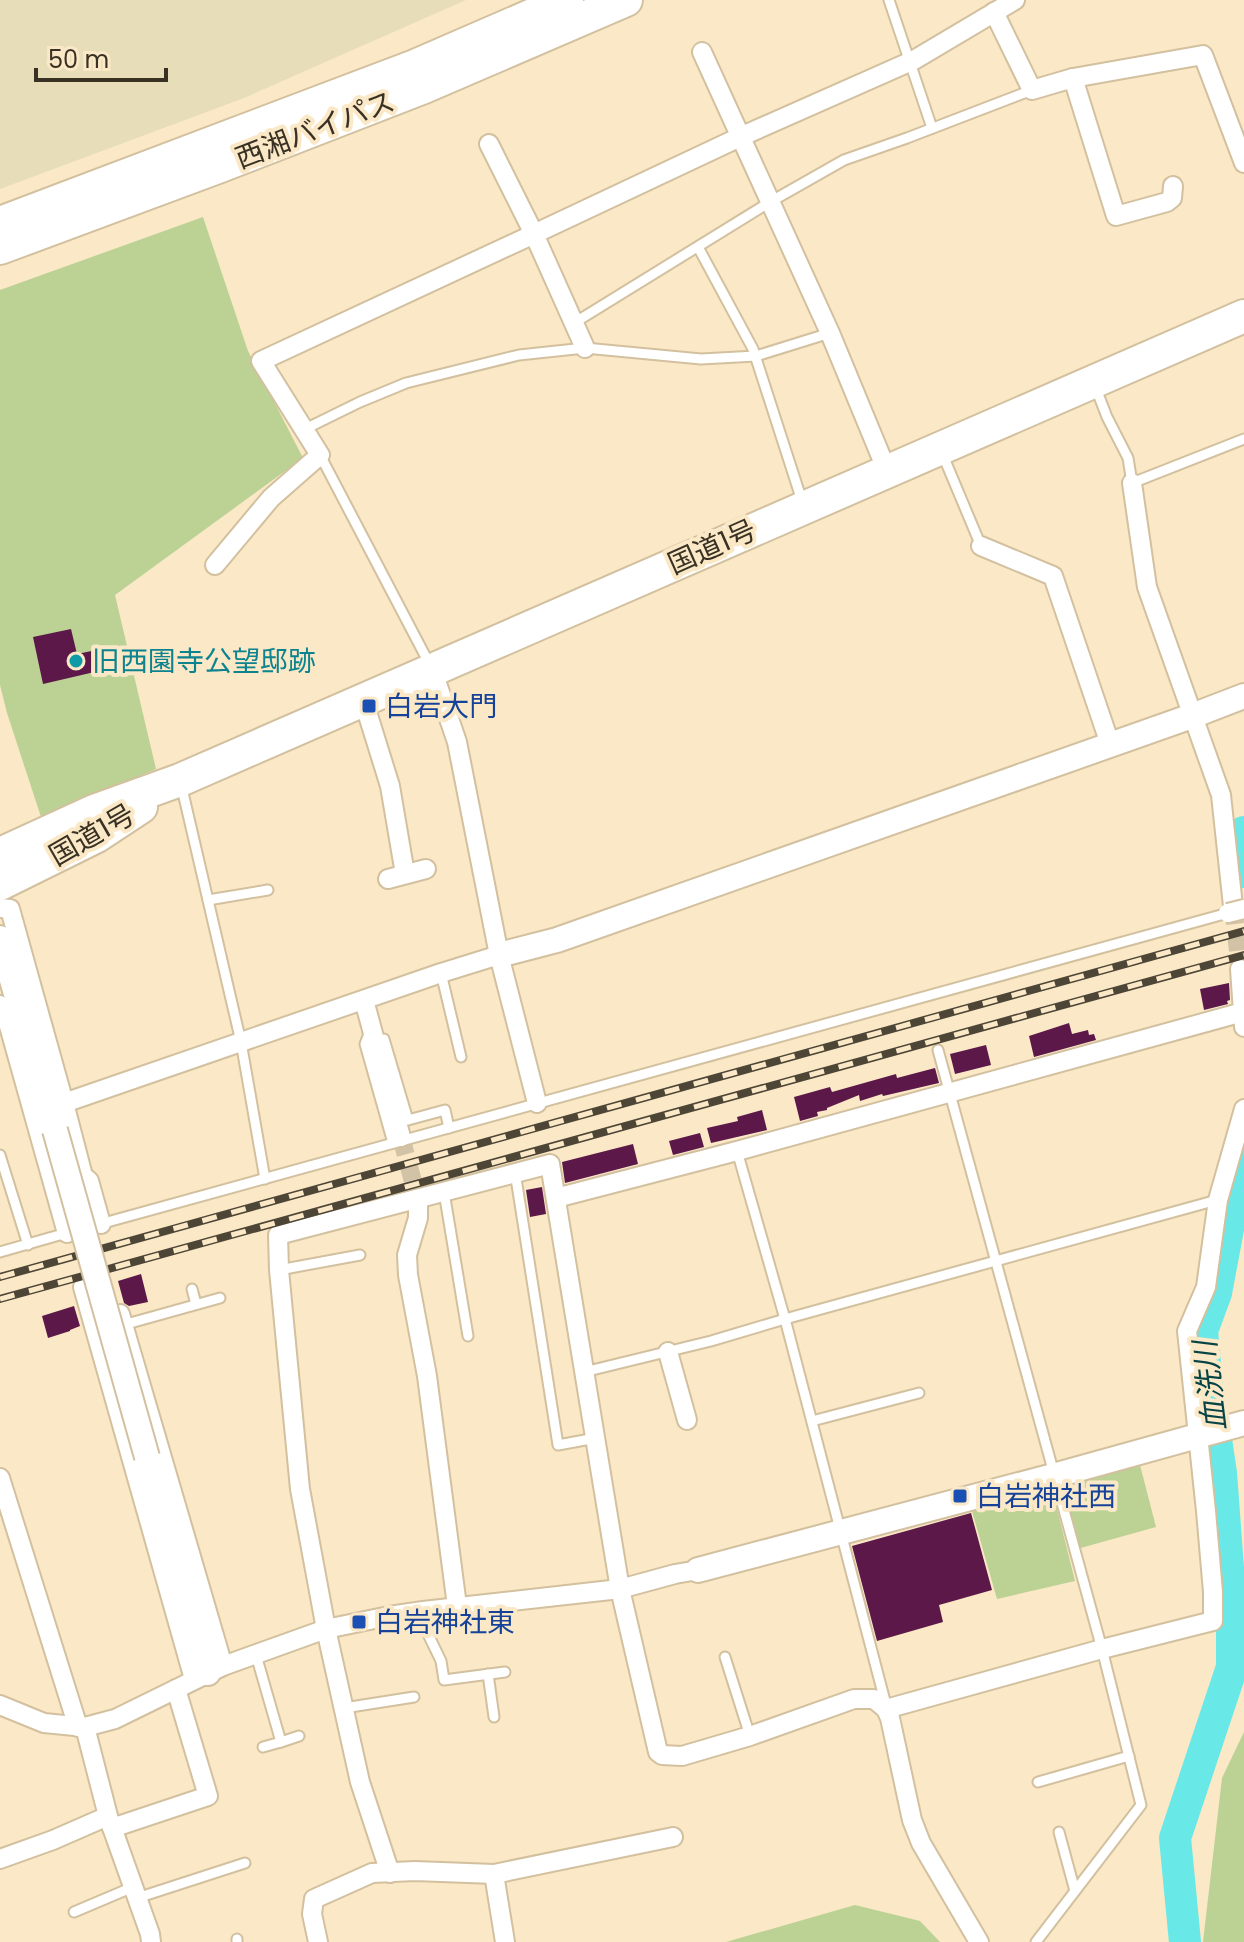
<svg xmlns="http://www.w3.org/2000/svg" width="1244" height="1942" font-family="Poppins,'Noto Sans JP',sans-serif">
  <rect width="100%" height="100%" fill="#fae8c6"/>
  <!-- green -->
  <g fill="#bbd294">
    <path d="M203,217L248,351L303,458L115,595L156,769L41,817L7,713L0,685V290Z"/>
    <path d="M1140,1465L1156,1527L1077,1549L1060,1487Z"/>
    <path d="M1052,1489L1075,1581L997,1599L972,1511Z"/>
    <path d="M1244,1732V1942H1203L1222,1778Z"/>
    <path d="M855,1905L920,1921L940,1942H726Z"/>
  </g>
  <!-- sand -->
  <path fill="#e7ddb9" d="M0,0H466L244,98L0,189Z"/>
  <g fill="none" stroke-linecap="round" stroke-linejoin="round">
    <!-- river -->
    <g stroke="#68e8e7" stroke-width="32">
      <path d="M1244,832L1243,843L1244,872"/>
      <path d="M1185,1942L1175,1838L1232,1667V1623L1221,1473L1213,1419L1209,1407L1202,1331L1216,1293L1234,1197L1244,1161"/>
    </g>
  </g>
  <!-- building -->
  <g fill="#5c1848">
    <path d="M71,629L77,654L111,647L116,667L43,684L33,637Z"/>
    <path d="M1229,983L1230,1000L1227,1001L1228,1004L1204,1010L1200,989Z"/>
    <path d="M1069,1023L1072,1034L1088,1030L1089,1035L1094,1034L1096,1040L1034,1057L1029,1036Z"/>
    <path d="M986,1045L991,1065L955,1074L950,1054Z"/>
    <path d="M935,1068L939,1083L883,1096L882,1094L860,1101L859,1095L827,1108V1110L817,1112L818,1116L800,1121L794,1097L830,1087L832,1092L896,1074L897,1078Z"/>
    <path d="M762,1110L767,1130L711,1143L707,1128L738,1121L737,1117Z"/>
    <path d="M700,1133L704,1147L673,1155L669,1141Z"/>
    <path d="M633,1144L638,1164L565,1183L562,1162Z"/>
    <path d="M542,1187L546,1214L530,1217L526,1190Z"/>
    <path d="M141,1274L148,1302L129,1306L124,1303L118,1281Z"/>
    <path d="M74,1306L80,1326L70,1330V1331L48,1338L42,1316Z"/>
    <path d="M971,1513L992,1590L939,1605L943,1622L877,1641L852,1546Z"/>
  </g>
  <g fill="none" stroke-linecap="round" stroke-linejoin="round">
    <!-- street-tunnel -->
    <g stroke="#d3c3a6" stroke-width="18" stroke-dasharray="18 9" stroke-linecap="butt">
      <path d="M1233,906L1240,969"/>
      <path d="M401,1137L418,1200"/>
    </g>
    <defs>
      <g id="lane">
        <path d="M889,0L932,128"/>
        <path d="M698,247L753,349L803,504"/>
        <path d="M574,323L770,202L844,160L907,138L1032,90"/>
        <path d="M1095,386L1107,417L1128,458L1132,483L1244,439"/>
        <path d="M305,429L360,402L406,383L519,355L585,348L701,359L756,356L830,333"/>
        <path d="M942,453L981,546"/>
        <path d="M320,455L430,665"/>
        <path d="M181,784L241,1042L265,1179"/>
        <path d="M208,900L268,890"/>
        <path d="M441,973L461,1057"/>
        <path d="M370,1031L365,1044L393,1143"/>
        <path d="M384,1039L408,1120L445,1110L449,1128"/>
        <path d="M938,1050L1102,1649L1141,1805L1036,1942"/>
        <path d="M737,1151L785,1319L886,1705"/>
        <path d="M0,1155L28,1245"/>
        <path d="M515,1172L558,1445L596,1438"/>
        <path d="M444,1192L468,1336"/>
        <path d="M100,1224L1228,913"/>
        <path d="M0,1252L70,1232"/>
        <path d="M279,1270L360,1255"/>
        <path d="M192,1289L196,1304"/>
        <path d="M123,1325L220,1298"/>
        <path d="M584,1372L711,1341L785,1319L1217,1200"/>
        <path d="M812,1421L919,1393"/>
        <path d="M423,1611L427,1632L441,1661L444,1680L505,1672"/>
        <path d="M256,1655L281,1742L299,1736"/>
        <path d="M725,1657L750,1736"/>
        <path d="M488,1674L494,1717"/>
        <path d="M344,1708L414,1697"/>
        <path d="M263,1747L281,1742"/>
        <path d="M1038,1782L1129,1756"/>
        <path d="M1059,1832L1075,1891"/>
        <path d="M137,1898L245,1863"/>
        <path d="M74,1912L133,1887"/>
        <path d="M237,1939V1942"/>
      </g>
      <g id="street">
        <path d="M994,12L1032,90L1073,78"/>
        <path d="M702,52L830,333L887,471"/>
        <path d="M489,144L534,234L740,137L914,60L1015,0"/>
        <path d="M1173,186L1172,198L1167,202L1116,216L1073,78L1203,55L1244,163"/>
        <path d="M1132,483L1147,587L1221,795L1233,906"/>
        <path d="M981,546L1053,576L1110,744"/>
        <path d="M215,565L271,498L320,455L261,361L534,234L585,348"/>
        <path d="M432,669L457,742L499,955L537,1103"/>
        <path d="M363,699L390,786L405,874"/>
        <path d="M388,879L426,869"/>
        <path d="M0,908L10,909L64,1103L441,973L499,955"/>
        <path d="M1240,969L1244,1027"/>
        <path d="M364,1000L401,1137"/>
        <path d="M0,1005L9,1026L67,1233"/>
        <path d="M64,1103L83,1176L89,1181L101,1224"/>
        <path d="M556,1198L737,1151L1243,1012"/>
        <path d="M418,1200V1218L407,1255L408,1275L427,1376L457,1606"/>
        <path d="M83,1287L194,1679"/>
        <path d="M120,1314L223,1666"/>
        <path d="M668,1352L687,1420"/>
        <path d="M0,1478L78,1727"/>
        <path d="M0,1705L44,1723L85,1727L115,1719L223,1666L326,1629L389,1616L423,1611L620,1589L675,1574L698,1570"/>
        <path d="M886,1709L1102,1649L1213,1621V1592L1206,1511L1187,1331L1206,1287L1218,1200L1244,1109"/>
        <path d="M109,1819L150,1934L151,1942"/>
        <path d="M112,1828L208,1796L176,1689"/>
        <path d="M0,1859L53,1840L108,1816L85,1727"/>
        <path d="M390,1873L360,1782L326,1629L300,1489L279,1270L278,1235L550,1164L620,1589L658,1752L662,1755L682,1756L750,1736L854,1699H874L886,1709L890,1718L912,1820L921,1843L979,1942"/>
        <path d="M494,1874L505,1942"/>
        <path d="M318,1942L312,1914L314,1899L372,1873L415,1871L494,1874L673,1837"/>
      </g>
      <g id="secondary">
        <path d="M0,938L55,1130"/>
        <path d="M499,955L557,940L1192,716L1244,696"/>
        <path d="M147,1457L208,1673"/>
        <path d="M698,1570L1053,1476L1244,1423"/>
      </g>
      <g id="highway">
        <path d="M0,223L415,66L567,0"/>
        <path d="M0,248L218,167L424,87L626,0"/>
        <path d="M0,854L94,811L180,780L1244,316"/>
        <path d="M0,884L97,836L141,807"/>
      </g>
    </defs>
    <!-- lane casing -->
    <use href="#lane" stroke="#d2c09f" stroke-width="13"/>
    <!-- street casing -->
    <use href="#street" stroke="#d2c09f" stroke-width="22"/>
    <!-- secondary casing -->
    <use href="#secondary" stroke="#d2c09f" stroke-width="28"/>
    <!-- highway casing -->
    <use href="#highway" stroke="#d2c09f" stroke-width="36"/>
    <!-- lane -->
    <use href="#lane" stroke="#fff" stroke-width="9"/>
    <!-- street -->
    <use href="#street" stroke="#fff" stroke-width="18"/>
    <!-- secondary -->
    <use href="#secondary" stroke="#fff" stroke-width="24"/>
    <!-- highway -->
    <use href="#highway" stroke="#fff" stroke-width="32"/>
    <defs>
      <g id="rail">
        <path d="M0,1277L1244,931"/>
        <path d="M0,1299L1244,955"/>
      </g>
    </defs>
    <!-- rail casing -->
    <use href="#rail" stroke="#4d4536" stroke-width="8"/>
    <!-- rail -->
    <use href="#rail" stroke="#fae8c6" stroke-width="5" stroke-dasharray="15" stroke-linecap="butt"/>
    <defs>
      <path id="street-bridge" d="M1228,913L1244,909"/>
      <path id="secondary-bridge" d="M55,1130L147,1457"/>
    </defs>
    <!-- street-bridge casing -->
    <use href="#street-bridge" stroke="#d2c09f" stroke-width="22" stroke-linecap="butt"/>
    <!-- secondary-bridge casing -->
    <use href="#secondary-bridge" stroke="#d2c09f" stroke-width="28" stroke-linecap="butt"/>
    <!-- street-bridge -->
    <use href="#street-bridge" stroke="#fff" stroke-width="18"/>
    <!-- secondary-bridge -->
    <use href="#secondary-bridge" stroke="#fff" stroke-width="24"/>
  </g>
  <!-- markers -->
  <circle fill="#0f9aa8" stroke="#fae8c6" stroke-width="3" cx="76" cy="661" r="8"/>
  <g fill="#1a4fb4" stroke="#fae8c6" stroke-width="3">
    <rect x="361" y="698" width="16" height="16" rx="4"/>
    <rect x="952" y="1488" width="16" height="16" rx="4"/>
    <rect x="351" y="1614" width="16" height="16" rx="4"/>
  </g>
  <g text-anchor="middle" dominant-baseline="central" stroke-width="8" stroke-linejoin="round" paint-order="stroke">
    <!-- street labels -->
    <g font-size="28" fill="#383124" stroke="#fae8c6">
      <text transform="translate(315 130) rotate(-21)">西湘バイパス</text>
      <text transform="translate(712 547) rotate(-24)">国道1号</text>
      <text transform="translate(92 835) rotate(-30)">国道1号</text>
    </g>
    <!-- culture labels -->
    <g font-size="28" fill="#0d838f" stroke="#fae8c6" text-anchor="start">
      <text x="92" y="661">旧西園寺公望邸跡</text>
    </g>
    <!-- transit labels -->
    <g font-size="28" fill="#164399" stroke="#fae8c6" text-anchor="start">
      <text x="385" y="706">白岩大門</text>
      <text x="976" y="1496">白岩神社西</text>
      <text x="375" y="1622">白岩神社東</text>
    </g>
    <!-- water labels -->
    <g font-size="30" font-style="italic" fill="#074445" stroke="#fae8c6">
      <text transform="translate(1210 1386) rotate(-97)">血洗川</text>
    </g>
  </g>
  <!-- scale -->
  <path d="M36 68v12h130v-12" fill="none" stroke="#383124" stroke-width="4"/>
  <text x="48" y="68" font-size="24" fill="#383124" stroke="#fae8c6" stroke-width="6" paint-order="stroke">50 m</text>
</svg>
